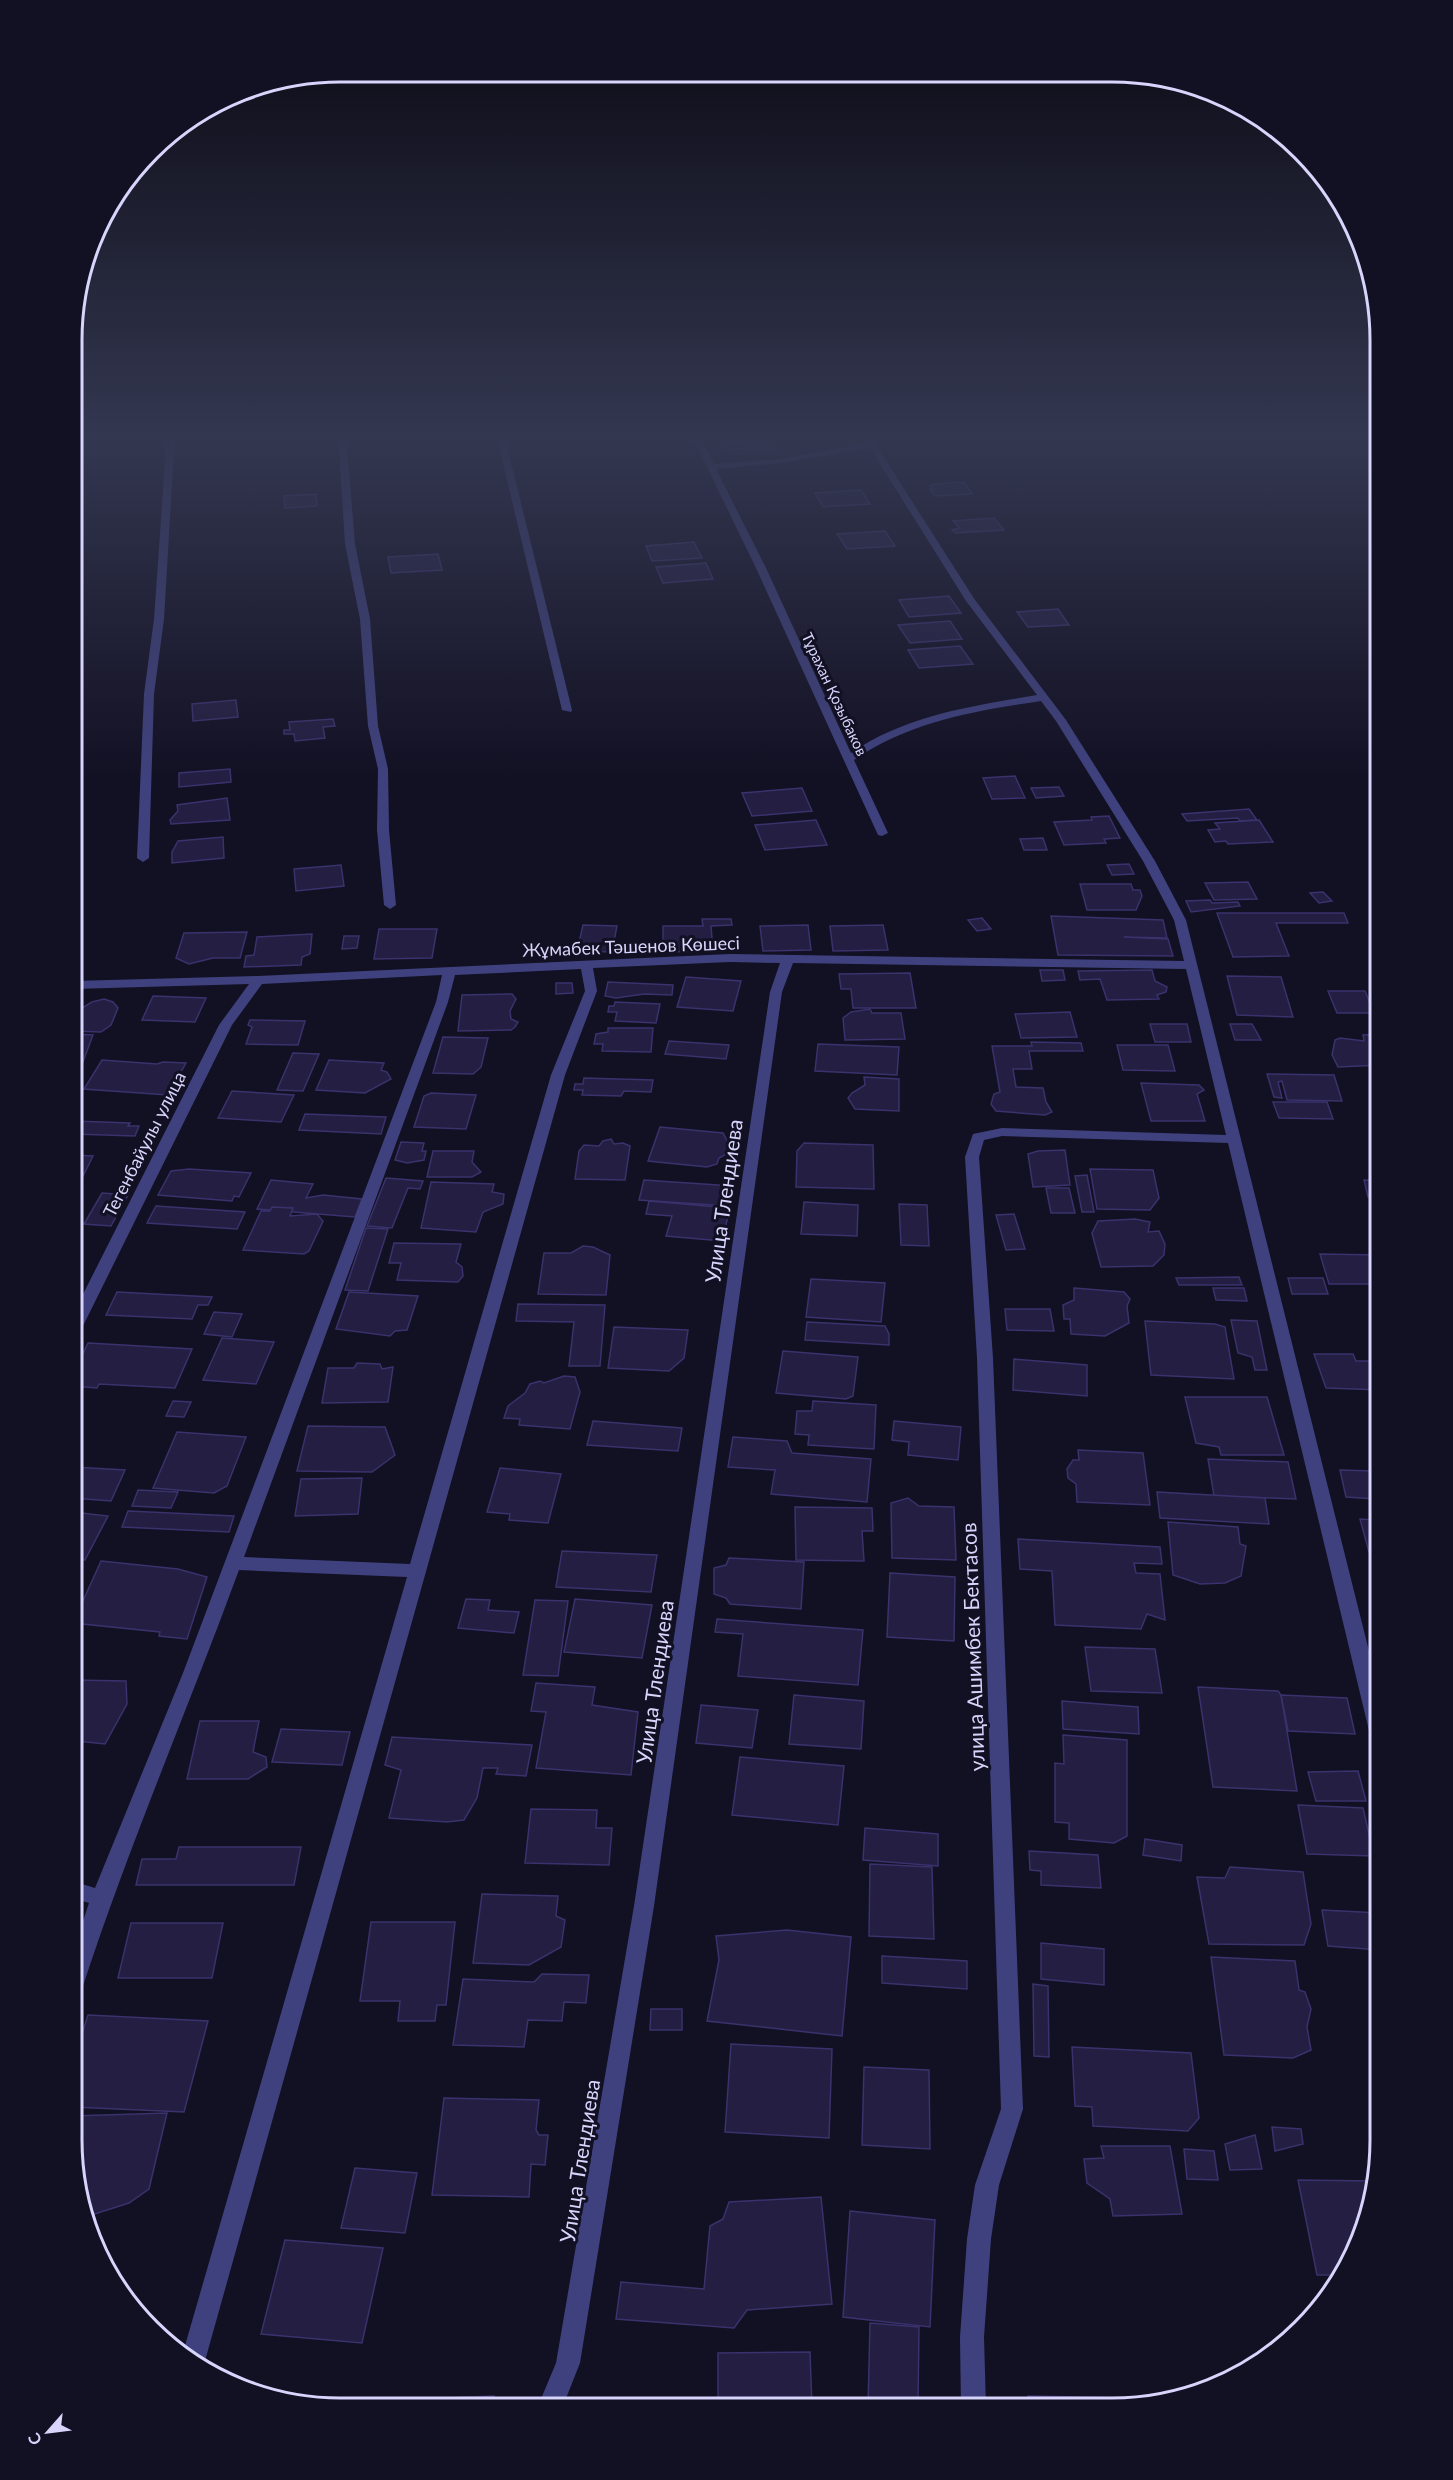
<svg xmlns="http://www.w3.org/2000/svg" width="1453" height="2480" font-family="Lato,sans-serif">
  <rect width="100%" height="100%" fill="#121023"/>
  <!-- building -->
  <g fill="#231e42" stroke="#3a326c" stroke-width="1.5">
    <path d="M767,439L775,451L730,454L723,441Z"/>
    <path d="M964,482L972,494L935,496L930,489H934L930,486L934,484Z"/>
    <path d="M861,490L870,504L823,507L815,493Z"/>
    <path d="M316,494L317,506L285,508L284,496Z"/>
    <path d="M994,518L1004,530L956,533L952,530L959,528L953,521Z"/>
    <path d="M885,531L895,546L847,549L837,534Z"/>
    <path d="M694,542L702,558L652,561L646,546Z"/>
    <path d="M438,554L442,570L391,573L388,557Z"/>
    <path d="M706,563L713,579L663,583L656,567Z"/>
    <path d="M949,596L961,613L909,617L899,600Z"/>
    <path d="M1058,609L1069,625L1028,627L1017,612Z"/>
    <path d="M950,621L962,639L910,643L898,625Z"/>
    <path d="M960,646L973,664L919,668L908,650Z"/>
    <path d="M236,700L238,717L193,721L192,704Z"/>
    <path d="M333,719L335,726L323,727L325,738L295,741L294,734H284V730H290L289,722Z"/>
    <path d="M230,769L231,782L179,787V773Z"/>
    <path d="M1015,776L1025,798L992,799L983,778Z"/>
    <path d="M1059,787L1064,796L1036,798L1031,788Z"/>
    <path d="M802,788L812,811L752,816L742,793Z"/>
    <path d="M227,798L230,820L171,824L170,820L178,811L177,805Z"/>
    <path d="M1249,809L1257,820L1240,821L1238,818L1187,821L1182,814Z"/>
    <path d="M1109,816L1120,838L1104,839L1106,843L1064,845L1054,822L1092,820L1091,817Z"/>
    <path d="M816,820L827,845L765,850L755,825Z"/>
    <path d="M1259,820L1273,842L1228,844L1226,841L1215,842L1208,830L1220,829L1215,823Z"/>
    <path d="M223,837L224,858L172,863V852L178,841Z"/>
    <path d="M1043,838L1047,850H1024L1020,839Z"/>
    <path d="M1129,864L1134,874L1112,875L1107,865Z"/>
    <path d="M341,865L344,886L296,891L294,869Z"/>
    <path d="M1248,882L1257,899L1214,900L1205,883Z"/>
    <path d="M1080,884H1131L1133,890H1140L1142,896L1136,910H1087Z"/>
    <path d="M1323,892L1332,901L1319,903L1310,893Z"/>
    <path d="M1210,900L1212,903L1238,902L1240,906L1191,912L1186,901Z"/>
    <path d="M1217,913H1344L1348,923H1276L1289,956L1233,957Z"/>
    <path d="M1051,916L1163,920L1167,938L1124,937L1168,939L1173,956L1058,955Z"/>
    <path d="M982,918L991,929L977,931L968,920Z"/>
    <path d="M702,919H731L732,925L711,926L713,951L663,952V926H703Z"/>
    <path d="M583,925L617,926L612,952L577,951Z"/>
    <path d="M808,925L811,950L763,951L760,926Z"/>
    <path d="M883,925L888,950L833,951L830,926Z"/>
    <path d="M379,929H437L432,958L374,959Z"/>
    <path d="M247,932L240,958H213L189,964L176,958L184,933Z"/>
    <path d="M312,934L310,954L302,957L301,965L244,967L246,956L254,955L257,937Z"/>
    <path d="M344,936H359L357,948L342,949Z"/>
    <path d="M1040,970H1063L1065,980L1042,981Z"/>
    <path d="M1152,970L1155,981L1167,987L1166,992L1157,995L1159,999L1107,1000L1100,979L1080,980L1078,971Z"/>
    <path d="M910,973L916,1008H853L851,989H841L839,974Z"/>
    <path d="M1227,976L1281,977L1293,1017L1237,1015Z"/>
    <path d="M686,977L741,981L733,1011L677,1007Z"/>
    <path d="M608,982L673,985L672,995L644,994L616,998L605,996Z"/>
    <path d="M556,983H572L573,993L556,994Z"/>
    <path d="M1328,991H1365L1374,1013H1337Z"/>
    <path d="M512,994L516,999L510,1011L511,1019L518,1022L515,1027L511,1030L458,1031L462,995Z"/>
    <path d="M153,996L206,998L195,1022L142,1020Z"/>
    <path d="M104,999L113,1002L118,1008L111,1025L101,1032L73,1031V1017L77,1011L92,1002Z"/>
    <path d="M615,1002L660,1004L656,1023L615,1021L617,1012H608L609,1006H614Z"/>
    <path d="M870,1009L872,1013H901L905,1039L845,1040L843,1018L851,1012Z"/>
    <path d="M1070,1012L1077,1037L1021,1038L1015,1014Z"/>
    <path d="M250,1020L305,1021L298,1045L246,1044L252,1027L248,1025Z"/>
    <path d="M1150,1024H1187L1191,1042H1155Z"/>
    <path d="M1230,1024H1252L1261,1040H1235Z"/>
    <path d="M608,1028H653L651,1052L602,1051L603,1044H594L596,1034L608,1032Z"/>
    <path d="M73,1034L93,1035L81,1067H73Z"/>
    <path d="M1381,1034V1065L1338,1067L1332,1055L1335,1040L1340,1038L1364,1041L1363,1035Z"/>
    <path d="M443,1037L488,1038L481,1067L473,1074L433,1073Z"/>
    <path d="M669,1041L729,1045L726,1059L665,1054Z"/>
    <path d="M1031,1042L1081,1043L1083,1051H1029L1032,1069H1013L1016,1087L1043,1088L1046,1102L1052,1112L1045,1115L996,1111L991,1104L994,1094L1000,1092L992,1046H1032Z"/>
    <path d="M818,1044L899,1047L897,1075L815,1071Z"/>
    <path d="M1117,1045H1168L1175,1071L1123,1070Z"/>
    <path d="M293,1053L319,1054L303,1091L277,1090Z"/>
    <path d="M102,1060L157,1064L163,1062L186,1063L168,1095L84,1089Z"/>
    <path d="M329,1060L384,1063L381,1070L387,1072L391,1079L365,1093L316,1090Z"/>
    <path d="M1267,1074L1334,1075L1342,1101L1287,1100L1282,1081L1278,1082L1282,1098L1274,1097Z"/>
    <path d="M864,1077L899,1079V1111L855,1109L848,1098L852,1093L865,1085Z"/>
    <path d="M584,1078L653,1080L651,1092L624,1091L621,1096L582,1095L583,1090H574L575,1084H583Z"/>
    <path d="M1141,1083L1199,1085L1204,1090L1197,1094L1205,1121H1151Z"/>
    <path d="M232,1091L294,1095L281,1122L218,1118Z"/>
    <path d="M431,1093L476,1095L466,1129L414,1127L424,1096Z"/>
    <path d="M1273,1102H1327L1333,1119L1279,1118Z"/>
    <path d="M305,1114L386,1117L381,1134L299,1130Z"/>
    <path d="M73,1121L130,1123L128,1126H139L135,1136L73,1134Z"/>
    <path d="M660,1127L723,1133L730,1146L728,1153L719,1158L717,1164L707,1167L648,1161Z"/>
    <path d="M611,1139L614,1144L623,1143L630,1146L625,1180L575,1179L579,1151L584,1145L599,1146L603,1141Z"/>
    <path d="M401,1142L424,1143L422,1151H426L424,1160L407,1163L395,1160Z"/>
    <path d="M804,1143L873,1145L874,1189L796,1187L797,1151Z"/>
    <path d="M1065,1150L1070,1185L1033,1187L1028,1154L1038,1151Z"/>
    <path d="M433,1151H474L472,1162L481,1172L472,1177H427Z"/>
    <path d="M73,1155L93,1156L78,1186H73Z"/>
    <path d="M189,1169L251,1173L239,1197L234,1196L232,1201L158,1195L171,1171Z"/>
    <path d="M1090,1169L1153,1170L1159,1198L1150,1210L1097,1209Z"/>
    <path d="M1087,1175L1094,1212H1082L1075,1176Z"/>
    <path d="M386,1178L423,1181L420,1189L408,1188L392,1228L367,1226Z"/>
    <path d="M271,1180L313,1184L306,1198L323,1195L362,1199L355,1217L257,1209Z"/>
    <path d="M644,1180L732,1186L728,1206L639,1200Z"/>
    <path d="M1364,1180L1381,1181V1197H1368Z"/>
    <path d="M431,1182L494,1184L492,1192L504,1194L503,1204L483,1212L476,1232L421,1228Z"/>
    <path d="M1046,1188H1069L1075,1213H1051Z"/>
    <path d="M102,1193L128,1195L111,1226L84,1224Z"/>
    <path d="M649,1201L730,1208L722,1241L666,1236L672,1216L646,1214Z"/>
    <path d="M804,1202L858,1205L857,1236L801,1234Z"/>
    <path d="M899,1204L927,1205L929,1246L901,1245Z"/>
    <path d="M156,1206L245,1212L237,1229L147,1223Z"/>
    <path d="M272,1207L293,1208L290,1216L317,1214L323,1221L309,1251L304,1254L243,1250L261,1211H270Z"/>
    <path d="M1014,1214L1025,1249L1006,1250L996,1215Z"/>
    <path d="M1135,1219L1150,1222L1148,1232L1159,1231L1165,1244L1164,1255L1153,1266L1101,1267L1092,1233L1098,1221Z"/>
    <path d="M366,1228L388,1229L368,1291L345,1290Z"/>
    <path d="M394,1243L461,1244L456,1262L462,1267L463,1276L458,1282L397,1280L401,1263H389Z"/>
    <path d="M583,1246L593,1247L610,1255L606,1295L538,1294L544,1253H571Z"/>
    <path d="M1320,1254L1379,1255L1381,1284H1329Z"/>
    <path d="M1239,1277L1242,1285H1179L1176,1278Z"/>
    <path d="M1288,1278H1323L1328,1294H1292Z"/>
    <path d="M811,1279L885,1283L881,1322L806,1317Z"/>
    <path d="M1074,1288L1124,1292L1130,1299L1127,1306L1129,1323L1105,1336L1071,1334L1070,1319H1064L1063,1305L1074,1300Z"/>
    <path d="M1213,1288H1244L1247,1301L1216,1300Z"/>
    <path d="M117,1292L212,1297L208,1305H198L192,1319L106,1315Z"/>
    <path d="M349,1292L418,1296L407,1330L395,1331L390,1336L336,1329Z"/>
    <path d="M518,1304L605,1305L600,1366H569L574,1322L516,1321Z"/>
    <path d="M1005,1309H1050L1054,1331L1007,1330Z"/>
    <path d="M214,1312L242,1314L232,1337L204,1334Z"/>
    <path d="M1231,1320L1257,1321L1267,1370H1255L1252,1357L1238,1353Z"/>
    <path d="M1145,1321L1215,1324L1225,1327L1234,1379L1151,1375Z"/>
    <path d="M807,1322L885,1326L889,1334V1345L805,1340Z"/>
    <path d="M614,1327L688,1330L684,1358L669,1371L608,1368Z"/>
    <path d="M222,1338L274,1342L256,1384L203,1380Z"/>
    <path d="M88,1343L192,1349L175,1388L99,1384L97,1388L73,1386V1375Z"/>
    <path d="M783,1351L858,1357L853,1396L846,1399L776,1393Z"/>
    <path d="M1314,1354H1353L1356,1361H1381V1390L1326,1388Z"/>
    <path d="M1014,1359L1087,1365V1396L1013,1390Z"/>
    <path d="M357,1363L380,1364L382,1369L393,1367L388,1402L322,1403L328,1368H354Z"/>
    <path d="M564,1376L575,1377L580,1392L570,1429L519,1425L520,1419L504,1418L508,1406L525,1393L530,1384L540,1381L544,1383Z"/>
    <path d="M1185,1397H1267L1284,1455H1221L1219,1447L1196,1443Z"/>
    <path d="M173,1401L191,1402L184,1417L166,1416Z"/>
    <path d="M813,1401L876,1405L874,1449L808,1445L809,1435L795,1434L797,1411H812Z"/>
    <path d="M593,1421L682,1428L678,1451L587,1445Z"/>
    <path d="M894,1421L961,1427L958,1460L908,1455L909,1442L892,1440Z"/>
    <path d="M308,1426L385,1427L395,1455L372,1472L297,1471Z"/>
    <path d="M177,1432L246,1437L227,1486L214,1493L153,1488Z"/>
    <path d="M733,1437L787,1441L792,1453L871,1459L867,1502L771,1494L775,1470L728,1467Z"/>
    <path d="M1078,1450L1143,1453L1150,1505L1077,1502L1076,1484L1068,1478L1067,1469L1073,1460H1079Z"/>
    <path d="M1208,1459L1288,1462L1296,1499L1214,1496Z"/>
    <path d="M73,1467L125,1470L111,1501L73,1498Z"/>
    <path d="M500,1468L561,1474L548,1523L509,1520L510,1514L487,1512Z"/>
    <path d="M1340,1470L1374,1471L1381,1479V1503H1377L1376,1499L1346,1497Z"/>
    <path d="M362,1478L358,1514L295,1516L301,1479Z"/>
    <path d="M138,1490L178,1492L171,1508L132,1506Z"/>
    <path d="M1157,1492L1265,1498L1269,1524L1160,1518Z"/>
    <path d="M908,1498L919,1506L954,1507L956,1560L892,1558L891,1503Z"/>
    <path d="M1372,1504H1381V1552H1369L1360,1519L1376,1520Z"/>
    <path d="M795,1507L872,1508L873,1531H862L864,1561L796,1560Z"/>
    <path d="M128,1511L234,1516L229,1532L122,1527Z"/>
    <path d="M73,1512L108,1516L85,1560L73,1559Z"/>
    <path d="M1168,1522L1238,1527L1240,1544L1246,1546L1241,1576L1225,1583L1200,1584L1173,1575Z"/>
    <path d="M1018,1539L1160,1547L1162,1564L1134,1563L1136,1573L1160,1574L1165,1620L1147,1614L1141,1629L1055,1625L1052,1571L1020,1569Z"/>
    <path d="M562,1551L657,1555L651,1592L556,1587Z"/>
    <path d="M729,1558L804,1562L801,1609L730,1604L726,1598L714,1594V1568L726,1565Z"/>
    <path d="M101,1561L178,1569L207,1577L187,1639L159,1636L160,1632L73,1623Z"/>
    <path d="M890,1573L955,1577L954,1641L887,1637Z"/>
    <path d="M466,1599L490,1600L488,1610L519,1612L514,1633L458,1628Z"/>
    <path d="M575,1599L652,1605L642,1658L564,1652Z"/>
    <path d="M535,1600L568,1601L558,1676L523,1675Z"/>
    <path d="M717,1619L863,1630L858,1685L738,1676L743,1634L715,1632Z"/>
    <path d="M1085,1647L1155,1649L1162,1693L1091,1691Z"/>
    <path d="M73,1680L126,1681L127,1704L105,1744L77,1741L72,1751Z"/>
    <path d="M536,1683L595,1687L592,1705L638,1712L631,1775L536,1768L546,1712L531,1711Z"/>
    <path d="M1198,1687L1278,1691L1281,1695L1297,1791L1213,1787Z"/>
    <path d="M794,1695L864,1701L861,1749L789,1744Z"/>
    <path d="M1281,1695L1347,1698L1355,1734L1288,1731Z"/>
    <path d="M1062,1701L1138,1707L1139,1734L1063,1729Z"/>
    <path d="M701,1705L758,1710L752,1748L696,1743Z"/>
    <path d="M200,1721H259L253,1752L266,1757L267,1767L248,1779H187Z"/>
    <path d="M281,1729L350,1732L342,1765L272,1762Z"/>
    <path d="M1063,1735L1127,1740V1836L1114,1843L1069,1839V1823L1055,1822V1763L1064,1764Z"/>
    <path d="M392,1737L532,1745L526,1776L496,1774L498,1768H483L477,1798L464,1820L447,1822L389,1818L401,1770L385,1765Z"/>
    <path d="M740,1757L844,1766L838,1825L732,1815Z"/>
    <path d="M1358,1771L1366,1801H1316L1308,1772Z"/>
    <path d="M1298,1805L1363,1808L1374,1856L1307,1854Z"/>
    <path d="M531,1809L597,1810L596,1828H612L609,1865L525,1863Z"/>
    <path d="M865,1828L938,1834V1866L863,1860Z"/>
    <path d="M1145,1839L1182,1845L1181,1861L1143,1855Z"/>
    <path d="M179,1847H301L294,1885H136L142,1859H176Z"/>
    <path d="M1029,1851L1098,1855L1101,1888L1041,1885V1871L1030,1870Z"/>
    <path d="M870,1864L932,1867L934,1939L869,1936Z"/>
    <path d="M1230,1867L1303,1872L1311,1924L1304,1945L1209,1944L1197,1877L1225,1878Z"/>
    <path d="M482,1894L558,1896L556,1916L565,1920L561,1947L529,1965L473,1963Z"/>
    <path d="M1322,1910L1380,1913V1950L1328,1946Z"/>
    <path d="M371,1922H455L446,2005H437L435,2021H398L400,2001H360Z"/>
    <path d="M131,1923H223L212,1978H118Z"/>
    <path d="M787,1930L851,1937L842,2036L707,2021L719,1960L716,1936Z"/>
    <path d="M1041,1943L1104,1949V1985L1041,1979Z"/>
    <path d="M882,1956L967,1961V1989L882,1983Z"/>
    <path d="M1211,1957L1295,1961L1299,1990L1305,1992L1311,2009L1307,2027L1311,2050L1293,2058L1224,2055Z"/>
    <path d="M542,1974L589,1975L586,2003L564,2002L562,2021L528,2020L524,2047L453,2045L463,1979L534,1982Z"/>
    <path d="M1033,1984L1048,1986L1049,2057L1034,2056Z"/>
    <path d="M651,2009H682V2030H650Z"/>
    <path d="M88,2015L208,2021L184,2112L72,2107V2066Z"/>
    <path d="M731,2044L832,2049L829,2138L725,2132Z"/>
    <path d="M1072,2047L1191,2053L1199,2118L1188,2131L1093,2126L1092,2107L1075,2106Z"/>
    <path d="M864,2067L929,2070L930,2149L862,2145Z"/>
    <path d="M444,2098L539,2100L536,2130L539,2135H548L545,2165L531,2164L529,2197L432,2195Z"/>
    <path d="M167,2113L149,2189L129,2203L85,2217L72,2140V2116Z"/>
    <path d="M1272,2127L1301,2129L1303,2144L1275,2151Z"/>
    <path d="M1255,2135L1262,2169L1230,2170L1225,2144Z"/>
    <path d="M1101,2146H1170L1182,2214L1113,2216L1110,2199L1087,2183L1084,2159L1104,2158Z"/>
    <path d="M1184,2149L1214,2151L1218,2180L1187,2179Z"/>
    <path d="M355,2168L417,2173L405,2233L341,2228Z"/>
    <path d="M1298,2180L1376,2181L1367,2226L1341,2275H1317Z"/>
    <path d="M821,2197L832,2304L747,2310L734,2328L616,2319L621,2282L704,2289L710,2226L723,2219L729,2202Z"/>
    <path d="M850,2211L935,2220L930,2327L843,2317Z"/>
    <path d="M285,2240L383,2248L362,2343L261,2334Z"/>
    <path d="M870,2323L919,2327L918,2407H868Z"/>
    <path d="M810,2352L812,2407H718V2353Z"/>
    <path d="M494,2396L496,2406H391L393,2400Z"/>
    <path d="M1028,2396L1132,2398V2405L1113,2408H1029Z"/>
  </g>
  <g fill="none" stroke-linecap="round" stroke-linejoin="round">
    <!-- minor -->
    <g fill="#3f417e" fill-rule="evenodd">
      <path d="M167,434H175L164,619L154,694L149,858L143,862L137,858L144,694L154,619Z"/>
      <path d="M338,434H346L355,544L370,619L378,726L388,769L389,830L396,905L390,909L384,905L377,830L378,769L368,726L360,619L345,544Z"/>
      <path d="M496,434H504L572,710L571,712L562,710Z"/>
      <path d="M691,434H699L714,464L781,459L867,443L861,434H869L975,600L1066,720L1155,861L1186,920L1381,1699V1746L1374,1744L1371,1739L1228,1143L1002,1136L984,1140L979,1157L993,1358L1023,2109L999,2185L991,2239L984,2337L986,2408H961L960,2337L967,2239L975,2185L1001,2109L977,1358L965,1157L973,1134L1002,1128L1226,1135L1186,969L793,963L782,992L654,1906L580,2363L563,2406H538L556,2363L634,1906L770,992L780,963L730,962L593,968L597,991L565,1075L203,2368L182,2356L407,1577L239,1570C188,1709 129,1845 83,1986L80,1992L72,1995V1954L89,1903L72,1898V1881L95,1888L183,1673L436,1002L442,975L262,984L232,1025L81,1330L73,1335V1314L219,1025L249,984L73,989V981L258,976L730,954L1184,961L1174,920L1143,861L1056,721L1041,701C975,711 911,721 854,760L888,833L882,836L878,835L756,568ZM870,448L966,601L1037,695C972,706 906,715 851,753L766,568L716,469L781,463ZM581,969L585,991L551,1075L410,1564L244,1557L448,1002L455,975Z"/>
    </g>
  </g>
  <!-- sky -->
  <linearGradient id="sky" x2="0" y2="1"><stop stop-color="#0a0913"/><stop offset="0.56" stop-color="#333750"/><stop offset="1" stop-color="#333750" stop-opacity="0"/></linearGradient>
  <rect width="1453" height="781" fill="url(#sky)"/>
  <g text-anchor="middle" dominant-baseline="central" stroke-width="6" stroke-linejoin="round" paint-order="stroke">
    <!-- far-street labels -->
    <g font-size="15" fill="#d8d5fc" stroke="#121023">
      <text transform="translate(835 694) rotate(65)">Тұрахан Қозыбаков</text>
    </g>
    <!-- street labels -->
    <g font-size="18" fill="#d8d5fc" stroke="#121023">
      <text transform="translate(631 946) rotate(-2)">Жұмабек Тәшенов Көшесі</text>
      <text transform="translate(144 1144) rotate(-63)">Тегенбайулы улица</text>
    </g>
    <!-- near-street labels -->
    <g font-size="21" fill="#d8d5fc" stroke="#121023">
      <text transform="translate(723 1201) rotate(-82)">Улица Тлендиева</text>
      <text transform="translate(972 1647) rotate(-92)">улица Ашимбек Бектасов</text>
      <text transform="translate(654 1682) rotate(-82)">Улица Тлендиева</text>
      <text transform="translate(579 2161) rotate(-81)">Улица Тлендиева</text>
    </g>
  </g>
  <!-- crop -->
  <path d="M0 0H1453V2480H0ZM340 82H1112A258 258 0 0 1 1370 340V2140A258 258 0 0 1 1112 2398H340A258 258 0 0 1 82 2140V340A258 258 0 0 1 340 82Z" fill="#121023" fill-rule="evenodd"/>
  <path fill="none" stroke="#d8d5fc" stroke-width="3" d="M340 82H1112A258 258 0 0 1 1370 340V2140A258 258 0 0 1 1112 2398H340A258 258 0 0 1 82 2140V340A258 258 0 0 1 340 82Z"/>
  <!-- north arrow -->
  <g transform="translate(48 2432) rotate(242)" stroke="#121023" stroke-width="4.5" paint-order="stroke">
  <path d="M0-4.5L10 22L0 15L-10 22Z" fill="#d8d5fc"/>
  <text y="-9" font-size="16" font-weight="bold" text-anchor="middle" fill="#d8d5fc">С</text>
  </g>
</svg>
